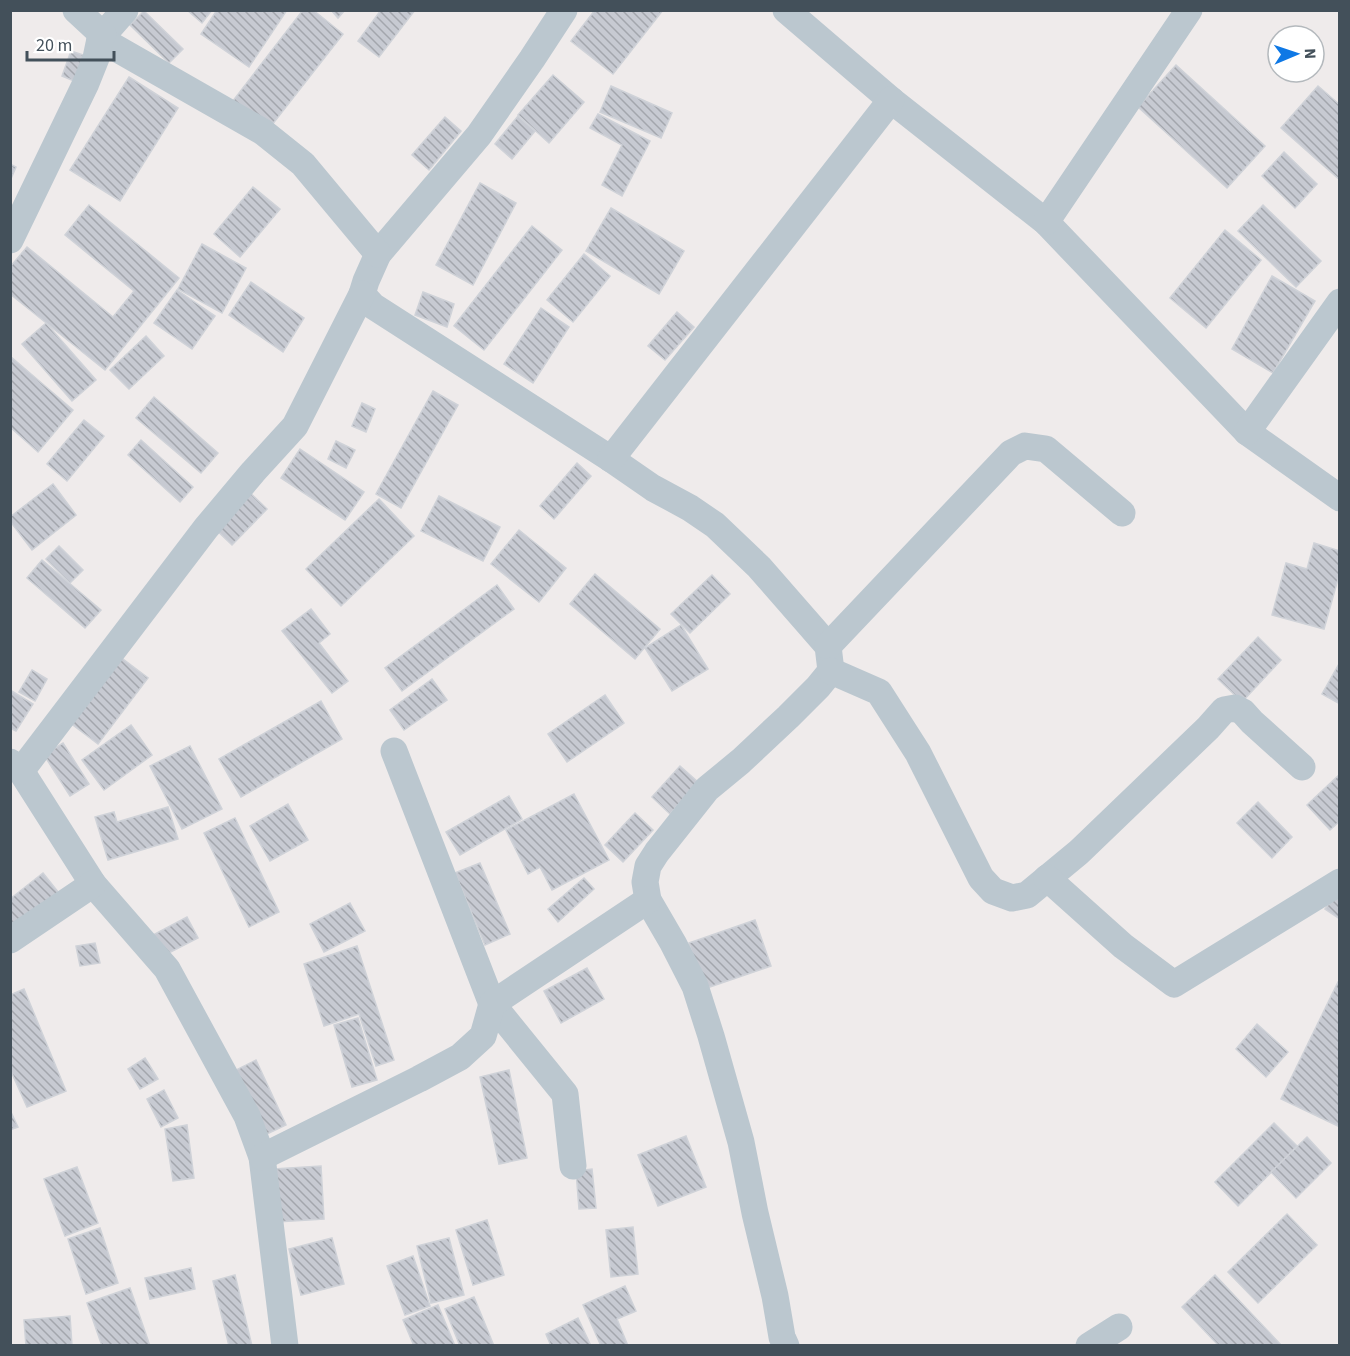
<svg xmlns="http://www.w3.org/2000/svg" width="1350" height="1356" font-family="'Source Sans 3',sans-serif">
  <defs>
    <pattern id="building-back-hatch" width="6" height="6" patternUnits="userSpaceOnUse" patternTransform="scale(1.5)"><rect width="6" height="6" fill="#c7cad2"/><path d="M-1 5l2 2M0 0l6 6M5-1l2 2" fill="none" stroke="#a3a6ad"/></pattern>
  </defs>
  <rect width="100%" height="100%" fill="#efebeb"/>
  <!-- building -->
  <g fill="url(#building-back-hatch)" stroke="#cfd2d8" stroke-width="1.5">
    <path d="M187,10H212L202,23Z"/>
    <path d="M217,10H287L249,67L201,34Z"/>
    <path d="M303,10H313L343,34L268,130L232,102Z"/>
    <path d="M331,10H345L338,18Z"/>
    <path d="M381,10H415L379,57L358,41Z"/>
    <path d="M595,10H663L613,74L571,41Z"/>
    <path d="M144,11L183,49L169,63L130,25Z"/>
    <path d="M71,51L89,57L79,83L62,76Z"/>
    <path d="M1176,65L1265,146L1227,188L1138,107Z"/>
    <path d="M553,75L584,102L549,143L518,115Z"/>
    <path d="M129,77L178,108L120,201L70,170Z"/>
    <path d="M611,86L672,113L661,138L600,112Z"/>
    <path d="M1318,86L1340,105V180L1281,128Z"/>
    <path d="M598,114L650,141L622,196L602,185L622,145L590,128Z"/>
    <path d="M518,116L535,131L512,159L495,144Z"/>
    <path d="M445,117L461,131L429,170L412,155Z"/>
    <path d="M1284,152L1317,184L1295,208L1262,176Z"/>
    <path d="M10,164L16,167L10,181Z"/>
    <path d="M480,183L516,203L473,285L436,265Z"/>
    <path d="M253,187L280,209L240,257L214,234Z"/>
    <path d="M89,205L179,278L105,370L10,294V267L27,247L113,317L134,291L65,235Z"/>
    <path d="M1263,205L1321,261L1296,287L1238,231Z"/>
    <path d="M611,208L684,251L659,294L586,251Z"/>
    <path d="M532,226L562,250L484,350L454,326Z"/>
    <path d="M1225,230L1261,260L1206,328L1170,298Z"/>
    <path d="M202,244L246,268L222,313L178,289Z"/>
    <path d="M584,254L610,276L573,322L547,300Z"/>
    <path d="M1272,276L1315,301L1273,373L1232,349Z"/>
    <path d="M251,282L304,318L283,352L229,315Z"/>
    <path d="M177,290L215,316L192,349L154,323Z"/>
    <path d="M423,292L454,304L447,327L415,315Z"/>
    <path d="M541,308L569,327L533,383L504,364Z"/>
    <path d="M677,312L694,327L665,360L648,346Z"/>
    <path d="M46,323L96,380L72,401L22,344Z"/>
    <path d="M146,336L164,356L129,389L110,370Z"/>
    <path d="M10,356L73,410L38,452L10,427Z"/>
    <path d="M433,391L458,405L401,508L376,494Z"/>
    <path d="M154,397L218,453L201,473L136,418Z"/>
    <path d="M362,403L375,409L366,432L352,426Z"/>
    <path d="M84,420L104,436L67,481L47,464Z"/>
    <path d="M141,440L193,487L180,502L128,455Z"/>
    <path d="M336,441L355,450L346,468L328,459Z"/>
    <path d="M300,449L364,492L345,520L281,478Z"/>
    <path d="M577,463L591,476L554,519L540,506Z"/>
    <path d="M53,484L76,515L32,550L10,521V517Z"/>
    <path d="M245,488L267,509L232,545L210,524Z"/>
    <path d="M439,496L500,527L483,561L421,531Z"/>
    <path d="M379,499L414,536L341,606L306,569Z"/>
    <path d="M519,530L566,568L539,602L491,564Z"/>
    <path d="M1314,543L1340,551V572L1324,629L1272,615L1286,563L1307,569Z"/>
    <path d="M59,546L83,570L70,583L46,559Z"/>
    <path d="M42,560L101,610L85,628L27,578Z"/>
    <path d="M595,574L660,629L635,659L570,604Z"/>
    <path d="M712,575L730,594L690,633L671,614Z"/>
    <path d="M497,585L514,609L402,691L385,668Z"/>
    <path d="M311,609L330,634L319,643L348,681L332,693L282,631Z"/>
    <path d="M681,625L708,669L672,691L645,648Z"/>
    <path d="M1258,637L1281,660L1242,702L1218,679Z"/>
    <path d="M119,656L148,678L98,744L69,722Z"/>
    <path d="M1340,662V704L1322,694Z"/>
    <path d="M32,670L47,679L35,701L19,692Z"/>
    <path d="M432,679L447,700L404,730L390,710Z"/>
    <path d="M10,690L33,704L16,731L10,728Z"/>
    <path d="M605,695L624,723L567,762L548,734Z"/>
    <path d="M321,701L342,739L241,797L219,759Z"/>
    <path d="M131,725L152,755L104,790L82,760Z"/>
    <path d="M63,743L89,784L70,796L44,755Z"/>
    <path d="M190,746L222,809L182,829L150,766Z"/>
    <path d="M680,766L698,782L670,814L652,797Z"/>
    <path d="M1340,774V821L1330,830L1307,805Z"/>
    <path d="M574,794L609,860L552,890L540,867L528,874L506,830Z"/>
    <path d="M509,796L522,819L460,855L446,832Z"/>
    <path d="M1258,802L1292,837L1272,858L1237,823Z"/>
    <path d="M288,804L308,840L270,861L250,826Z"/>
    <path d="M168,807L178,839L108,860L95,817L114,812L117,822Z"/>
    <path d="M635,813L653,830L623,862L605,845Z"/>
    <path d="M235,818L279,912L249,927L204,833Z"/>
    <path d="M480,863L510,934L485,945L455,873Z"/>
    <path d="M43,873L59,893L10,930V899Z"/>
    <path d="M584,878L594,889L558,922L548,909Z"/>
    <path d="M1340,888V919L1325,909Z"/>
    <path d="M350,903L365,931L324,952L310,924Z"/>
    <path d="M187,917L198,938L161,957L151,936Z"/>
    <path d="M755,920L771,966L704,989L689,943Z"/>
    <path d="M95,943L100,963L80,966L76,946Z"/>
    <path d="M357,946L394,1060L376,1066L359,1014L324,1026L304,964Z"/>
    <path d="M587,968L604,999L561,1023L544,991Z"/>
    <path d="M1338,982L1340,983V1127L1281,1099Z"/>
    <path d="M24,989L66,1091L27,1107L10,1069V995Z"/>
    <path d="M358,1018L377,1080L352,1087L334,1025Z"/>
    <path d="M1257,1024L1288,1052L1266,1077L1236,1049Z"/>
    <path d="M145,1058L158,1079L140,1089L128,1069Z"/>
    <path d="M256,1060L286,1125L267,1134L236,1070Z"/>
    <path d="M509,1070L527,1158L499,1164L480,1077Z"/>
    <path d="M164,1090L178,1118L161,1127L147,1099Z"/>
    <path d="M10,1110L18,1127L10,1130Z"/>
    <path d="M1274,1123L1297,1146L1238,1206L1215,1182Z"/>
    <path d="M187,1125L194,1178L173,1181L165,1129Z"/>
    <path d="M686,1136L706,1187L658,1206L638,1155Z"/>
    <path d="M1307,1137L1331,1163L1296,1198L1271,1172Z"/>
    <path d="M321,1166L324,1219L277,1222L274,1169Z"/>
    <path d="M77,1167L98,1223L65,1236L44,1179Z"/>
    <path d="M592,1169L596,1208L579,1209L576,1171Z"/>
    <path d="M1287,1214L1317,1245L1258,1303L1228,1272Z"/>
    <path d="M487,1220L504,1275L473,1285L456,1230Z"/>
    <path d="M633,1227L638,1274L611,1277L606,1230Z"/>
    <path d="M100,1228L118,1283L86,1294L68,1239Z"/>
    <path d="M332,1238L344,1284L301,1295L289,1249Z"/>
    <path d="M449,1238L464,1295L431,1303L417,1246Z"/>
    <path d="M413,1256L430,1306L405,1315L387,1266Z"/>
    <path d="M191,1268L195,1289L150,1299L145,1278Z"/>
    <path d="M235,1275L252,1346H229L213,1281Z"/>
    <path d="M1215,1275L1282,1346H1219L1182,1307Z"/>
    <path d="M625,1286L636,1311L617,1319L628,1346H601L583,1305Z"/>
    <path d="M130,1288L150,1346H102L87,1303Z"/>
    <path d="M474,1297L494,1346H460L445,1309Z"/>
    <path d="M438,1305L455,1346H414L403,1320Z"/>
    <path d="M70,1316L72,1346H26L24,1320Z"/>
    <path d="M578,1318L591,1346H551L546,1334Z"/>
  </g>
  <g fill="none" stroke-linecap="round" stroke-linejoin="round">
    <!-- street -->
    <g stroke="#bbc7cf" stroke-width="27">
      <path d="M564,10L532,59L479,135L378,254L366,281L362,294L373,306L611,459L653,488L690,508L715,525L759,567L828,646L831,671L818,687L788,717L741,761L707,789L657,852L648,866L645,882L648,900L673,943L695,986L711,1036L741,1142L755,1213L775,1296L782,1337L786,1346"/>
      <path d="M786,10L891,100L1046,222L1247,432L1340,498"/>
      <path d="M103,35L125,10"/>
      <path d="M100,39L263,132L303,164L378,254"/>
      <path d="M1046,222L1189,10"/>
      <path d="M10,240L86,83L96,58L100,39L103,35L76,10"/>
      <path d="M1247,432L1340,302"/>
      <path d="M611,459L891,100"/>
      <path d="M828,646L1011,453L1025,446L1046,449L1122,513"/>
      <path d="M831,671L879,692L918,753L981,878L993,891L1012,898L1027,895L1079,852L1208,728L1224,710L1235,708L1243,712L1252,722L1302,767"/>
      <path d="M394,751L492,1004L565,1094L573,1166"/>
      <path d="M10,762L21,771L93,884L167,969L247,1116L262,1157L285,1346"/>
      <path d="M21,771L206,528L253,472L295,426L362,294"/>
      <path d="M1047,878L1123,946L1174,984L1340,882"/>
      <path d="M10,940L93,884"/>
      <path d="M262,1157L419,1079L460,1057L483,1036L492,1004L648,900"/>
      <path d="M1089,1346L1119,1327"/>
    </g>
  </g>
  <!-- border -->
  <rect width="1350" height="1356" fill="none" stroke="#43505a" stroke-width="24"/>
  <!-- north arrow -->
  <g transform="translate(1296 54) rotate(88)"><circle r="28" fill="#ffffff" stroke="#b4b9bd" stroke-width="1.5"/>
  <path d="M0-4.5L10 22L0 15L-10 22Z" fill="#0e78e5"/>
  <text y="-9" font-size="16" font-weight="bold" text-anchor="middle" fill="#43505a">N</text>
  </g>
  <!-- scale -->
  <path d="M27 51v9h87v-9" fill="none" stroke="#43505a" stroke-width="3"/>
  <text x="36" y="51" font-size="18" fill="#43505a" stroke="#ffffff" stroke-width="4.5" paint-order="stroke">20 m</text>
</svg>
